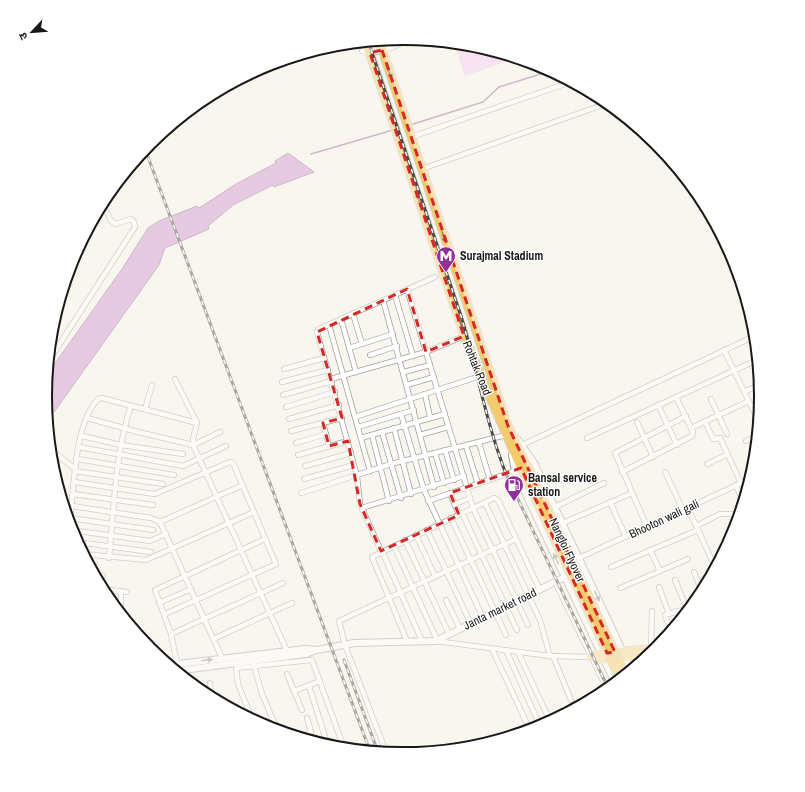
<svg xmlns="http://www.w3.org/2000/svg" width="805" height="792" font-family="'Archivo Narrow','Noto Sans Devanagari',sans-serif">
  <rect width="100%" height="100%" fill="#f9f5ef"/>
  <!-- green -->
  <path fill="#f4caf7" d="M454,43L473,45L517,58L465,76Z"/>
  <!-- water -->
  <path fill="#cc95d1" stroke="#967099" d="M288,153L314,172L274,187L273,185L233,205L208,226L209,229L165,248L159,265L47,422L45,396L46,376L122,269L148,228L159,221L197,206L199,208L236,184L276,163L275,161Z"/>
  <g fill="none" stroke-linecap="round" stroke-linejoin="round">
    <!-- stream -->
    <g stroke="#967099" stroke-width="1.5">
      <path d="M410,125L483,102L499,87L550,71"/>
      <path d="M311,154L393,130"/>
    </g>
    <defs>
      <g id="minor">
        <path d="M388,39L390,48"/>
        <path d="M362,51C378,56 396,45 412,39"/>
        <path d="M411,137L571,82"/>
        <path d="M422,169L608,103"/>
        <path d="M407,289L473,508L528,625"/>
        <path d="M395,295L413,356"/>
        <path d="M383,300L434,487"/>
        <path d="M353,314L362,344"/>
        <path d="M341,319L356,372"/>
        <path d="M329,325L370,471"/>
        <path d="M349,348L393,334"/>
        <path d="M724,350L758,420"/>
        <path d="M370,355L397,346"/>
        <path d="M48,362L135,227L134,222L131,219L116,224L111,221L102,202"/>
        <path d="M284,369L324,358"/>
        <path d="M404,372L430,365"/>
        <path d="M175,379L197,423L193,439L194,447L287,651"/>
        <path d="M331,379L426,352L464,336"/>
        <path d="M282,382L328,370"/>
        <path d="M407,385L434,377"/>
        <path d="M744,392L759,385"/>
        <path d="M425,394L430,417"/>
        <path d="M283,395L332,381"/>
        <path d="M711,399L727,434"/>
        <path d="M658,405L677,445"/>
        <path d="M286,407L335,392"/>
        <path d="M145,409L152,385"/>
        <path d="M401,414L424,490L483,618"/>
        <path d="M355,417L480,376"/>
        <path d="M87,418L138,432L193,445L220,432"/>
        <path d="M289,419L339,405"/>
        <path d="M705,421L713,439L720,438L741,483"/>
        <path d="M637,422L653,457"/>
        <path d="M323,423L329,446"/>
        <path d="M358,427L414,410"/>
        <path d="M394,428L411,494"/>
        <path d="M691,428L749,401"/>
        <path d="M291,431L342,418"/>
        <path d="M382,432L401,498"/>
        <path d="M372,435L389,501"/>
        <path d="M420,435L448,427"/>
        <path d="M82,436L121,445L183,454"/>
        <path d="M361,438L445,414"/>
        <path d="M587,438L757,360"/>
        <path d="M746,441L757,436"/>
        <path d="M296,443L326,434"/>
        <path d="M479,443L490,480"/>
        <path d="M522,445L755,336"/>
        <path d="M466,446L478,484"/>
        <path d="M79,447L183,466L226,446"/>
        <path d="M50,449L75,469"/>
        <path d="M445,450L454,480"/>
        <path d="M435,453L444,483"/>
        <path d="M298,455L348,441"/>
        <path d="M77,459L174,475"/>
        <path d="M707,464L728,454"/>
        <path d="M305,466L351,453"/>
        <path d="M75,471L163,484"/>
        <path d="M622,472L692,436L693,432L676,397"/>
        <path d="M665,472L683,510"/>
        <path d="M304,479L354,465"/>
        <path d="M74,482L155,494L230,462L233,463L276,564L165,614"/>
        <path d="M736,485L743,502"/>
        <path d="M301,493L391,464L506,435"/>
        <path d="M450,493L459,515"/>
        <path d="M73,494L153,505"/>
        <path d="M428,501L515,471"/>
        <path d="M610,502L626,537"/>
        <path d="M485,503L540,620L550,656"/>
        <path d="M455,504L470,498"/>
        <path d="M72,506L151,518L160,522"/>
        <path d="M555,507L604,483"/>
        <path d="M362,508L464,476"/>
        <path d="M688,508L715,567"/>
        <path d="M462,513L517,630"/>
        <path d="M70,518L153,530"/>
        <path d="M451,518L506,635"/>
        <path d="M563,523L632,493"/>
        <path d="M69,525C75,489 73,426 98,399L102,398L197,423"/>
        <path d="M696,526L720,514H739"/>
        <path d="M647,527L615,453L686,416"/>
        <path d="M71,530L150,541L166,534"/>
        <path d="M427,530L471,624"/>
        <path d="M416,535L435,576"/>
        <path d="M405,540L449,634"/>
        <path d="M77,542L151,552"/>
        <path d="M394,546L437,640"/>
        <path d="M381,551L360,504L357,476L317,332L319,329L435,277"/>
        <path d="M382,551L422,641"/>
        <path d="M83,554L146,560L254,512"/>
        <path d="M109,558C114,507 115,455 131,405"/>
        <path d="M579,558L750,479"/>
        <path d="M611,567L698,530"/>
        <path d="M660,571L688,559"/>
        <path d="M694,572L702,591"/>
        <path d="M94,574L103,576"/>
        <path d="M675,580L687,609"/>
        <path d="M555,582L607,689"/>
        <path d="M659,587L669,614"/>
        <path d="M620,588L660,571L650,550"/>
        <path d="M101,589L127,592"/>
        <path d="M446,600L460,629"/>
        <path d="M112,603L121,604"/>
        <path d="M159,603L191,589"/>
        <path d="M121,614V591"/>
        <path d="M671,630L665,615L689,608"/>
        <path d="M171,634L283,583"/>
        <path d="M213,639L292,603"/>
        <path d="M407,641L372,557L494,498L498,500L540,590"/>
        <path d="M436,641L550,656L591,657"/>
        <path d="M651,648L652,611"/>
        <path d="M492,649L530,730"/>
        <path d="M506,650L540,726"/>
        <path d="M518,652L550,721"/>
        <path d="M553,656L571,700"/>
        <path d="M222,658L160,522L243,485"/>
        <path d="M177,664L171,634L155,590L265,539"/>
        <path d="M254,665L261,691L277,730"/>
        <path d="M287,674L294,691"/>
        <path d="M210,683L211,697"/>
        <path d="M309,686L328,746"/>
        <path d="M302,710L294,691L320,681"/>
        <path d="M252,719L238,684L236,668L312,660L344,748"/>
        <path d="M299,737L311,732L307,718"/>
        <path d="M386,752L345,645L339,621L516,539"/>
      </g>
      <g id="tertiary">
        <path d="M518,440L534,463L631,669"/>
        <path d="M512,455L515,471L615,683"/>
        <path d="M169,665L305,649L317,650L354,643L436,641L565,577"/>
        <path d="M175,671L306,654L316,650"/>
      </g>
      <g id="primary">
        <path d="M591,657L600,653L657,648"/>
        <path d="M591,657L603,660L649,655"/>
      </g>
      <g id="trunk">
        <path d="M379,40L508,426L527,465"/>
        <path d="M366,42L466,341L521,468"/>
      </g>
    </defs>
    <!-- minor casing -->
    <use href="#minor" stroke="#a3a09b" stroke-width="6"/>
    <!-- tertiary casing -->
    <use href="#tertiary" stroke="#a3a09b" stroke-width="8"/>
    <!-- primary casing -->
    <use href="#primary" stroke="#d1d1d0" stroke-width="9"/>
    <!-- trunk casing -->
    <use href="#trunk" stroke="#d1d1d0" stroke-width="10"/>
    <!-- minor -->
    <use href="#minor" stroke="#fff" stroke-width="4.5"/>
    <!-- tertiary -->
    <use href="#tertiary" stroke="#fff" stroke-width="6"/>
    <!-- primary -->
    <use href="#primary" stroke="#f6d791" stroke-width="7"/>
    <!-- trunk -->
    <use href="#trunk" stroke="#f3ca6c" stroke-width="8"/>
    <defs>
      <g id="rail">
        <path d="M368,41L461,316C477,369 486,423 506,474L608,688"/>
        <path d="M145,149L370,751"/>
        <path d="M344,660L378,752"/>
      </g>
    </defs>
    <!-- rail casing -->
    <use href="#rail" stroke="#4c4a47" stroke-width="3"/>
    <!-- rail -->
    <use href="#rail" stroke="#fff" stroke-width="1.5" stroke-dasharray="4.5" stroke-linecap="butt"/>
    <defs>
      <g id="trunk-bridge">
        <path d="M527,465L625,674"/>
        <path d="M521,468L620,679"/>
      </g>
    </defs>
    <!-- trunk-bridge casing -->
    <use href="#trunk-bridge" stroke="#d1d1d0" stroke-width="10" stroke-linecap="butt"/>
    <!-- trunk-bridge -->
    <use href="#trunk-bridge" stroke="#f3ca6c" stroke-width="8"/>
  </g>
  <!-- one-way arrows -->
  <defs><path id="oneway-solid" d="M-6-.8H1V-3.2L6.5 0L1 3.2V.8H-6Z"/></defs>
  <g fill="#917a45">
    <use href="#oneway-solid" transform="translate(390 73) rotate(71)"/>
    <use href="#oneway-solid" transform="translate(392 120) rotate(-109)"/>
    <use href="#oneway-solid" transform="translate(418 198) rotate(-108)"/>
    <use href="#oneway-solid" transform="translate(444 237) rotate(72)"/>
    <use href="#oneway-solid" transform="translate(460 322) rotate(-108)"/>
  </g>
  <g fill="#989796">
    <use href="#oneway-solid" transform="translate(556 559) rotate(-115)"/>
    <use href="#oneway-solid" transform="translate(597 596) rotate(65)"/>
    <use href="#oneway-solid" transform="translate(207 660) rotate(-7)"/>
  </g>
  <!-- marked area -->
  <path d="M0 0H805V792H0ZM382,50L508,426L615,652L607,653L521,468L450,493L459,515L381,551L360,504L348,441L329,446L323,423L342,418L317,332L407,289L426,352L464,336L370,53Z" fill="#f9f5ef" fill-opacity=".55" fill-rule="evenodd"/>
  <path fill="none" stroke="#d62828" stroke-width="3" stroke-dasharray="8 5" stroke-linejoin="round" d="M382,50L508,426L615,652L607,653L521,468L450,493L459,515L381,551L360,504L348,441L329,446L323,423L342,418L317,332L407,289L426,352L464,336L370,53Z"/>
  <!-- icons -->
  <defs>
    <symbol id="metro-pin" viewBox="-11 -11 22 30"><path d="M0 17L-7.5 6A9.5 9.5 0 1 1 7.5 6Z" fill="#90319a" stroke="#fff"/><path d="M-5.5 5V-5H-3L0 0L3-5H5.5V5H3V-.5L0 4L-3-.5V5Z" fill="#fff"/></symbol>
    <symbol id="fuel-pin" viewBox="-11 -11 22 30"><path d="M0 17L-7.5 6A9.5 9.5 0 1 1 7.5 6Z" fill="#90319a" stroke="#fff"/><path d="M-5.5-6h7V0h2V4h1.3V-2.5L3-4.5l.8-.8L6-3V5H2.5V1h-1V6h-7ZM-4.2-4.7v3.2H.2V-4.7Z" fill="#fff"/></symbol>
  </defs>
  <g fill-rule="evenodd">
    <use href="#metro-pin" x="435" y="245" width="22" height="30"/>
    <use href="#fuel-pin" x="503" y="474" width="22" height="30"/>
  </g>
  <g text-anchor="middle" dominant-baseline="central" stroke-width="3" stroke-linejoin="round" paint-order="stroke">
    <!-- poi labels -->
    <g font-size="12" font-weight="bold" fill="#191816" stroke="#fff" text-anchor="start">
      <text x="460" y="256">Surajmal Stadium</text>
      <text x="528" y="478">Bansal service<tspan x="528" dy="14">station</tspan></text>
    </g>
    <!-- street labels -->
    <g font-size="12" fill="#191816" stroke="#fff">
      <text transform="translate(477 368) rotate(68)">Rohtak Road</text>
      <text transform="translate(664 519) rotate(-25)">Bhooton wali gali</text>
      <text transform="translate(567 550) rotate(65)">Nangloi Flyover</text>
      <text transform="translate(500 609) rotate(-26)">Janta market road</text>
    </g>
  </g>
  <!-- crop -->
  <path d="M0 0H805V792H0ZM52 396a351 351 0 1 1 702 0a351 351 0 1 1-702 0Z" fill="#fff" fill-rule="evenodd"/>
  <path fill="none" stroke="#191816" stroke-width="2" d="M52 396a351 351 0 1 1 702 0a351 351 0 1 1-702 0Z"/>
  <!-- north arrow -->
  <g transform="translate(32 32) rotate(244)" stroke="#ffffff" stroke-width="3" paint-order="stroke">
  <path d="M0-3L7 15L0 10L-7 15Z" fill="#191816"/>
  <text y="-6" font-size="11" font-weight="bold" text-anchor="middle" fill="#191816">उ</text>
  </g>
</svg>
